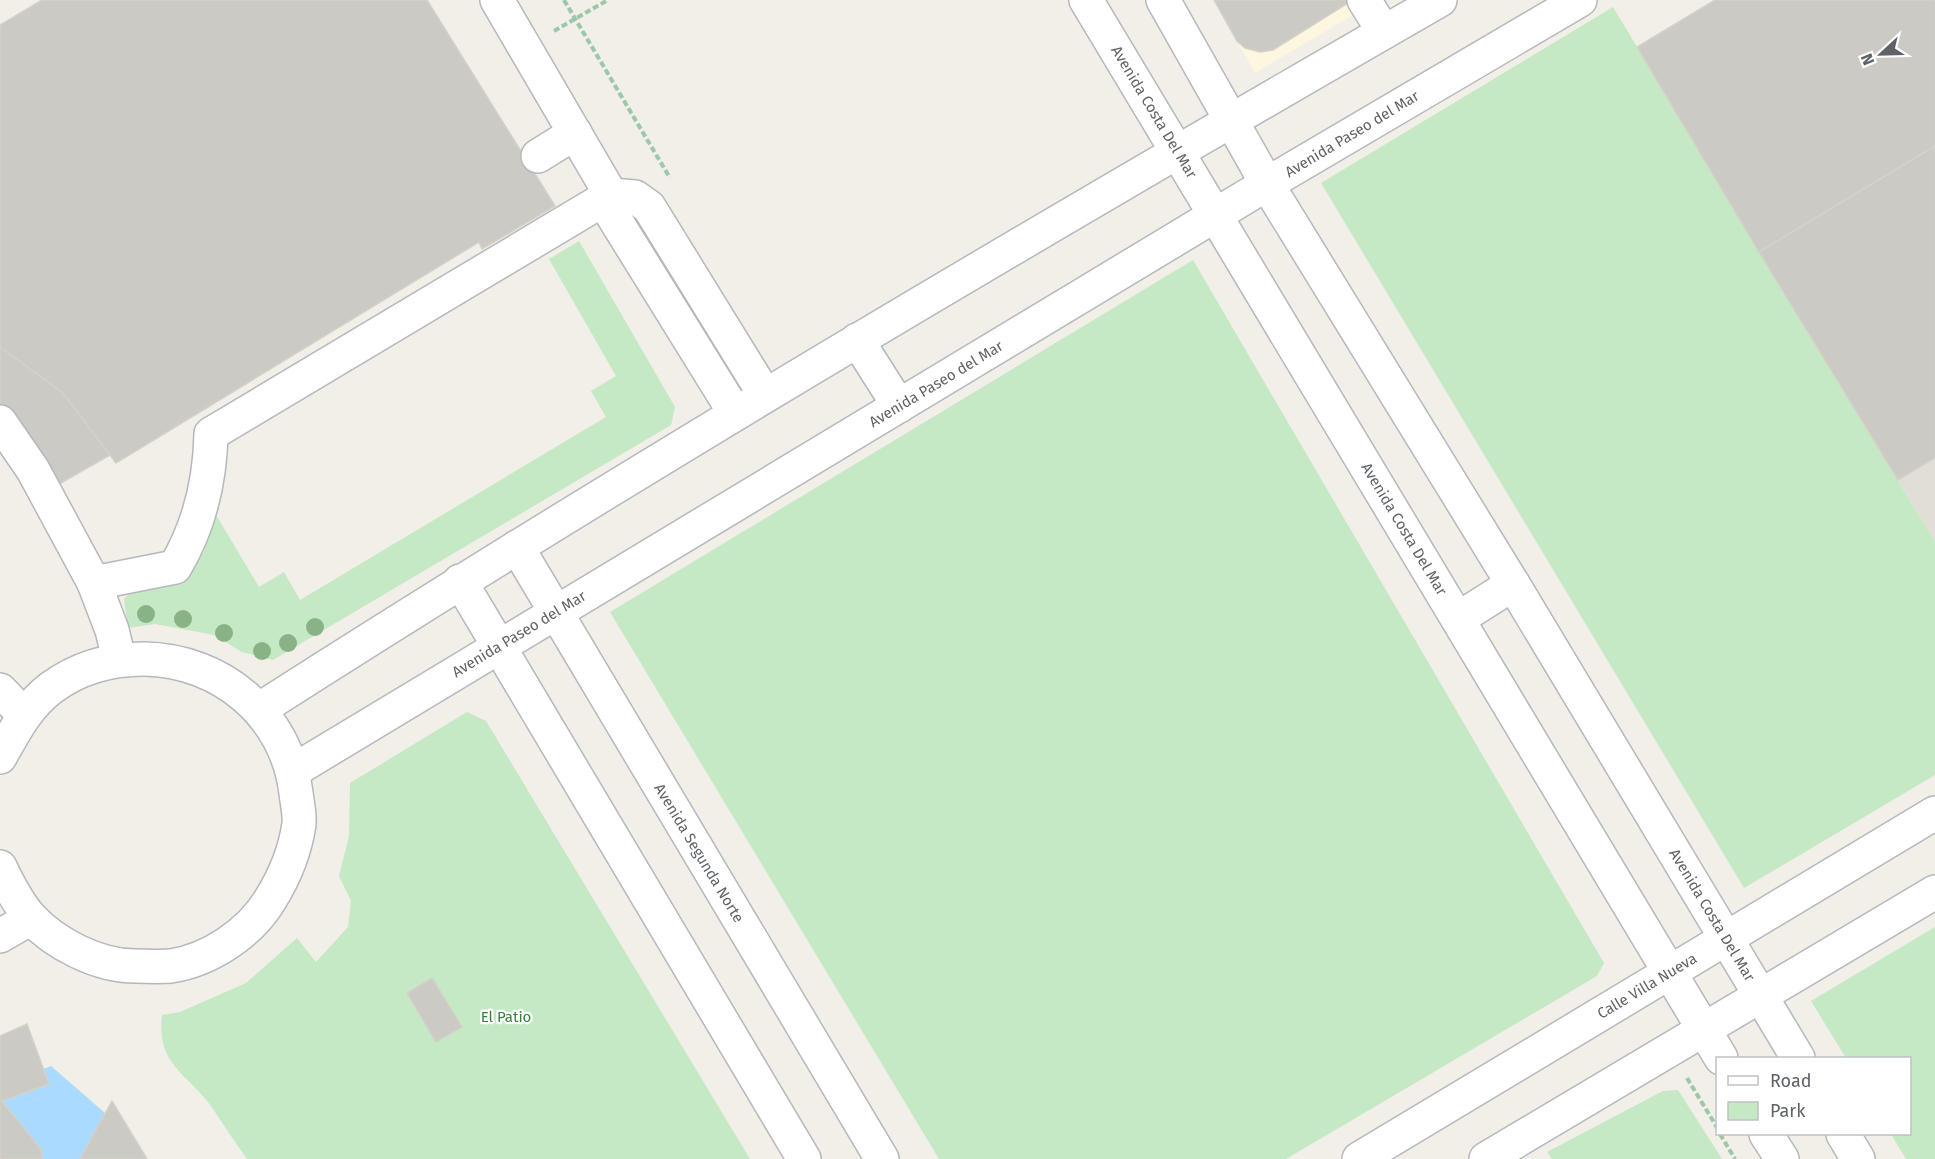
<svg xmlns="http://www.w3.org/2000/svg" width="1935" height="1159" font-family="'Fira Sans',sans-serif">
  <rect width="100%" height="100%" fill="#f1efe8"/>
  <!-- commercial -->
  <path fill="#fef7e0" d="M1213,0H1378L1255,73Z"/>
  <!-- education -->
  <path fill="#e1ded6" d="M1935,458V542L1898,480Z"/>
  <!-- green -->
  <g fill="#c5e8c5">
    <path d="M1613,7L1935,542V775L1744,888L1321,183Z"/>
    <path d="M579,241L675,407L671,425L273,660L242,652L214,635L155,624L128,628L124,599L132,591L184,576L204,552L206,522L212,508L259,587L284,572L300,600L606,417L591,391L616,376L549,259Z"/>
    <path d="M1193,260L1604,963L1597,976L1286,1159H939L610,612Z"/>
    <path d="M467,712L486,721L750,1159H247C235,1142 224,1126 213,1109C189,1073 156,1067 162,1015L180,1012L246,983L297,938L316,962L348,927L351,901L339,876L349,836L350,783Z"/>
    <path d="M1935,927V1159H1906L1891,1134H1910V1058H1846L1811,1001Z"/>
    <path d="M1678,1090L1722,1159H1552L1547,1152L1663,1091Z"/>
  </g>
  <!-- water -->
  <path fill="#aadaff" d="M51,1066L105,1113L80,1159H42L41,1149L2,1101L49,1084L43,1069Z"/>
  <!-- building -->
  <g fill="#cccac5" stroke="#d6d1c6" stroke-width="1.5">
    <path d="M42,0H427L555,206L482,249L479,242L116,463L63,393L0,347V25Z"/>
    <path d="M1214,0H1346L1348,3L1273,50L1260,52L1245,48L1237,41Z"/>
    <path d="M1715,0H1935V146L1759,252L1637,47Z"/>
    <path d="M1935,146V458L1898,480L1759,252Z"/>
    <path d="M0,347L63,393L110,455L54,487L0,422Z"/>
    <path d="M432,978L462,1027L436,1042L407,993Z"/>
    <path d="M27,1024L49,1084L2,1101L41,1149L42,1159H0V1036Z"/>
    <path d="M112,1101L147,1159H80Z"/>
  </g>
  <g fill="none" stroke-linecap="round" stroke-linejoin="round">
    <defs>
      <g id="minor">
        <path d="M497,0L611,195"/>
        <path d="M1086,0L1721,1058"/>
        <path d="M1163,0L1267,184L1513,584L1798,1058"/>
        <path d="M1364,0L1384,32"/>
        <path d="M538,156L575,133"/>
        <path d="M603,200L735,413"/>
        <path d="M857,340L899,406"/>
        <path d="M0,422L33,470L94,583"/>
        <path d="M517,547L882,1159"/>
        <path d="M460,581L804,1159"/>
        <path d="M1458,619L1513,584"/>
        <path d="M119,659L112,630L94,583L175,567C199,527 210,480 211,434L611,195L635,197L649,207L765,395"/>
        <path d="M0,690L24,715"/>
        <path d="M260,709C646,462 1042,229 1440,0"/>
        <path d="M0,757C14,732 27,706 51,688C78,668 110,659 144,659C221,660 287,715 296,793C297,802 300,814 299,824C295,852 285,876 270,900C250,933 210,960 171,966C159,967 146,966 135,966C98,966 55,944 30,917C17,902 8,884 0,867"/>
        <path d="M293,771L1267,184L1580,0"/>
        <path d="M0,936L31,918"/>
        <path d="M1766,1134L1782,1159"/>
        <path d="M1843,1134L1858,1159"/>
        <path d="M1359,1159L1935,813"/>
        <path d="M1486,1159L1935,892"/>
      </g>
    </defs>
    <!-- minor casing -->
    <use href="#minor" stroke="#b5b8bc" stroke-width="36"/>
    <!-- path -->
    <g stroke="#9cc7a9" stroke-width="4" stroke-dasharray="6 3" stroke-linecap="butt">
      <path d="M564,0L670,178"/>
      <path d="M554,31L608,0"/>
      <path d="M1687,1078L1718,1129"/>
      <path d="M1720,1134L1735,1159"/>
    </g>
    <!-- minor -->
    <use href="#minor" stroke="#fff" stroke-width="33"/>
  </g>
  <!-- trees -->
  <g fill="#89b387">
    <circle cx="146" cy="614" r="9"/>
    <circle cx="183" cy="619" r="9"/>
    <circle cx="315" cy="627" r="9"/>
    <circle cx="224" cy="633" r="9"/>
    <circle cx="288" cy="643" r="9"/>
    <circle cx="262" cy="651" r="9"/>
  </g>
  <g text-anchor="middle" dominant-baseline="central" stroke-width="4.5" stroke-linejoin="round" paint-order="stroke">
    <!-- street labels -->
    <g font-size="15" fill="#5f6368" stroke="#fff">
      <text transform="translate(1154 112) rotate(59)">Avenida Costa Del Mar</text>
      <text transform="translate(1352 134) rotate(-31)">Avenida Paseo del Mar</text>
      <text transform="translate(936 384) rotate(-31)">Avenida Paseo del Mar</text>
      <text transform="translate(1404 529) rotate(59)">Avenida Costa Del Mar</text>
      <text transform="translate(519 634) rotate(-31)">Avenida Paseo del Mar</text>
      <text transform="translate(699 853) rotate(59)">Avenida Segunda Norte</text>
      <text transform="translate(1712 915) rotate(59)">Avenida Costa Del Mar</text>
      <text transform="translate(1647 986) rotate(-31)">Calle Villa Nueva</text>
    </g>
    <!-- park labels -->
    <g font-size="15" fill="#348238" stroke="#fff">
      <text x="506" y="1017">El Patio</text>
    </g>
  </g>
  <!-- legend -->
  <rect x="1716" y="1057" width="195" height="78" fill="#ffffff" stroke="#bfc1c3" stroke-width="1.5"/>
  <rect x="1728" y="1076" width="30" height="9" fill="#ffffff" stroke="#bfc1c3" stroke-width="1.5"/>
  <text x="1770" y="1087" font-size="18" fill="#5f6368">Road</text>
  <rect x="1728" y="1102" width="30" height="18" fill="#c5e8c5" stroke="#bfc1c3" stroke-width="1.5"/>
  <text x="1770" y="1117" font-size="18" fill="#5f6368">Park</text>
  <!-- north arrow -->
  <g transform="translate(1881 54) rotate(248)" stroke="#ffffff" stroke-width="4.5" paint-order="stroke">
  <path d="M0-4.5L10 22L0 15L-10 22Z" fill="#5f6368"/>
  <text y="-9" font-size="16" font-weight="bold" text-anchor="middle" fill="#5f6368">N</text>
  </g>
</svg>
